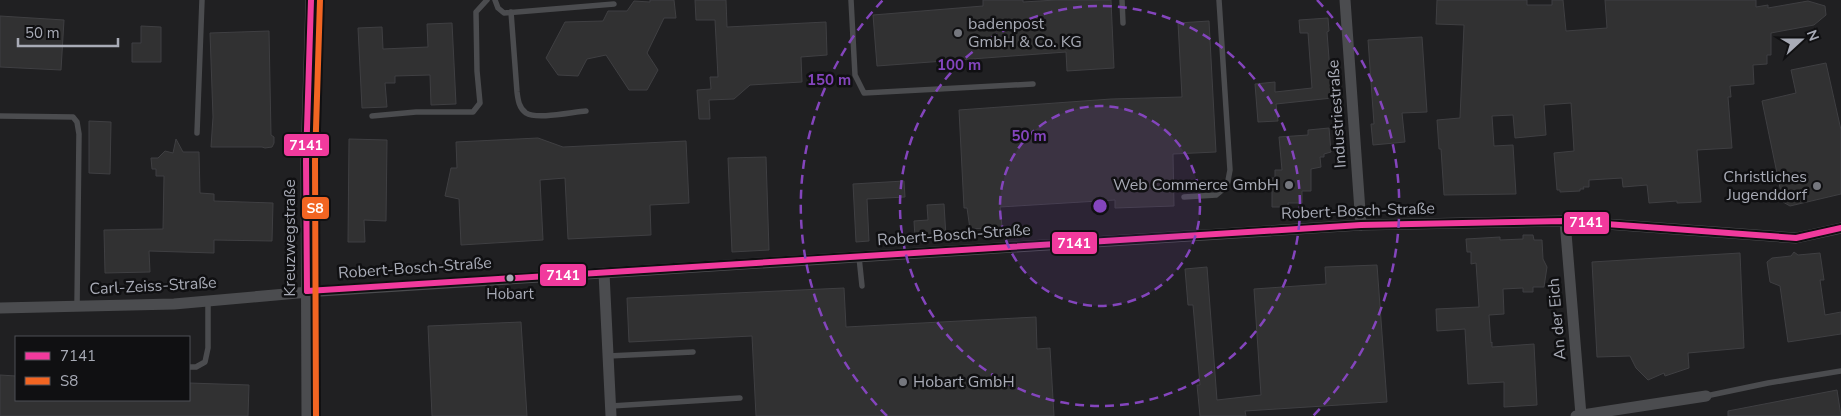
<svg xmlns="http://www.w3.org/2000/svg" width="1841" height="416" font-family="'Nunito Sans',sans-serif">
  <rect width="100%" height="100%" fill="#161616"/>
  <!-- built -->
  <path fill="#202022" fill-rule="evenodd" d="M0,0H1841V416H0ZM16,337H189V400H16Z"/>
  <!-- building -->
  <g fill="#313132" stroke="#3f3f42">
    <path d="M650,0H674L676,18H664L647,53L658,70L647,90H629L606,55L587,59L578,76L558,75L546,58L565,22L603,21L608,11H627L634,1L650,2Z"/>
    <path d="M695,0H726L727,27L826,22L827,55L801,57L802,82L750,85L734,99L709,100L710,119H699L697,90L711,89L710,77H718L715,20H696Z"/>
    <path d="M983,0H1023V2L1056,0H1111L1114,68L1067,71L1066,52L877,66L873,15L983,6Z"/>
    <path d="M1437,0H1527V5H1552V0H1563L1566,31L1607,28L1605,0H1756V7L1768,5V8L1808,1L1825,6L1826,15L1814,25L1771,33V55H1767V64L1753,65L1754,84L1730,86L1731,97H1728L1732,148L1697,150L1701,202L1677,203V201L1649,203L1647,185L1623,187L1622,178L1589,180V187H1583L1584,189H1580V191L1560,192V190H1557L1554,153L1574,151L1571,103L1544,105L1546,135L1515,138L1513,115L1492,116L1494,146L1513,145L1516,194L1444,195L1441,149H1439L1437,120L1460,118L1464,25L1436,24Z"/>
    <path d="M0,16L64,20L61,70L0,67Z"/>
    <path d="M1328,18L1329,31L1327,32L1332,98L1276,104L1278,121L1258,122L1255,84L1275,82V92L1312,88L1308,33H1300L1299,20Z"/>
    <path d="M1209,21L1216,152L1173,154L1174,206L1115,208V200L1000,207L1002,227L970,229L967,208H964L959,110L1111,99L1182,97L1178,23Z"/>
    <path d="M452,23L456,104L431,105L430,75L395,76V83H385L387,107L362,108L358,28L382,27L383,49L428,47L427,24Z"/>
    <path d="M141,26L161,27V62H132V43H141Z"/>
    <path d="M269,31L271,135L274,137V143L272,147L265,148L262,147H211L213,117L210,33Z"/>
    <path d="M1422,37L1427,112L1402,113L1405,142L1373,145L1371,124H1374L1368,40Z"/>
    <path d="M1826,63L1841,130V194L1790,206L1783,202L1762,101L1796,93L1791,70Z"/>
    <path d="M89,121L111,122L110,174L89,173Z"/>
    <path d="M1329,128L1331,152L1324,154V157H1320L1321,167L1311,169V191H1302V203H1288L1289,214L1281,207H1272V191H1267V178H1275V170H1282L1279,137L1308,135V130Z"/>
    <path d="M538,138L563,147L686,141L689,203L650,205L651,235L568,239L565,178L540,180L543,240L461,245L459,199L445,196L451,168H457L456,142Z"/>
    <path d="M176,139L183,152H199L200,193L214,194V201L273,203L272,241L214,240V253L149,251L150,272L105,273L104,230L163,229L164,176H156V169H152L151,158H158L165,151L173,153Z"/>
    <path d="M349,139L387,140L386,221L364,220L365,242H348Z"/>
    <path d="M766,157L769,250L732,252L728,158Z"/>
    <path d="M904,181L905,197L867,199L869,241L856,242L853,184Z"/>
    <path d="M944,204L946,237L915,238L914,221L928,220L927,205Z"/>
    <path d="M1523,235H1533L1534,240H1542L1543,259L1547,267L1544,287H1533V292H1523V288L1503,289L1504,314L1489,315L1491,343L1492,342V347L1534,344L1537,405L1504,407V382L1468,384L1465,329L1437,331L1436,309L1479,307L1476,263L1471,264V252H1467L1466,239L1500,237V240L1523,239Z"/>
    <path d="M1794,252L1798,255L1820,253L1824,280H1820L1825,315L1841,312V334L1788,342L1780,286L1770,282L1767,262L1772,258L1791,256Z"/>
    <path d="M1740,253L1744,348L1688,353L1689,368L1665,376L1664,373L1648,380L1636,368L1630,356L1597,357L1592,262Z"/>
    <path d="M1377,265L1387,402L1245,411L1246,416H1200L1197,385H1200L1193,305H1188L1185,269L1207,267L1217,400L1261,395L1254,289L1326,284L1325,267Z"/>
    <path d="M844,288L846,327L1036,317L1037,349L1050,348L1054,416H756L752,336L629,342L627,298Z"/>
    <path d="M521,322L527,416H432L428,326Z"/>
    <path d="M0,375L16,376V400H189V383L249,385L248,416H0Z"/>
    <path d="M1837,390L1841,416H1728V411Z"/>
  </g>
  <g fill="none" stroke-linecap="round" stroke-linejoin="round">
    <!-- lane -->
    <g stroke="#4b4c4f" stroke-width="5.5">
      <path d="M495,0L498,8L504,13L614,4"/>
      <path d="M851,0L855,75L864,93L1033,84"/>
      <path d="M1122,0L1123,23"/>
      <path d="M511,12L517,92C518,100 519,108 526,113C537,120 572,112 586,111"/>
      <path d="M0,116L73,117L77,122L79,134L77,306"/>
      <path d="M372,116L416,112H473L480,103L477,71L476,12L487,0"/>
      <path d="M197,133L202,0"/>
      <path d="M1184,197L1216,195L1227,186L1230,170L1219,0"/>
      <path d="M859,257L862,286"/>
      <path d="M608,356L693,352"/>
      <path d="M189,367H196L205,362L208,348V301"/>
      <path d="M1706,396L1768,383L1841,371"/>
      <path d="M611,406L740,398"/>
    </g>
    <!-- street -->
    <g stroke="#4b4c4f" stroke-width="11">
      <path d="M1345,0L1361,225"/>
      <path d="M1565,221L1581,415"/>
      <path d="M604,273L611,416"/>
      <path d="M0,308L174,304L320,291L1361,225L1565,221L1796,238L1841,228"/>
      <path d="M307,416L306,161L311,0"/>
      <path d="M1576,416L1706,396"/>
    </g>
    <defs>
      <g id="bus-1">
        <path d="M307,291L1361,225L1565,221L1796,238L1841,228"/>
        <path d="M307,291L306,161L311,0"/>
      </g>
      <path id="bus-2" d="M316,416L315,161L320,0"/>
    </defs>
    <!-- bus-1 casing -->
    <use href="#bus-1" stroke="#101012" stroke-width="10"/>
    <!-- bus-2 casing -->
    <use href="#bus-2" stroke="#101012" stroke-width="10"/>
    <!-- bus-1 -->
    <use href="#bus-1" stroke="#f13a9d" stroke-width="6"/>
    <!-- bus-2 -->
    <use href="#bus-2" stroke="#f26522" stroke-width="6"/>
  </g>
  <!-- distance rings -->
  <circle cx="1100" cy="206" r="100" fill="#8445bd" fill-opacity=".12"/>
  <g fill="none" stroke="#8445bd" stroke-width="2.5" stroke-dasharray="9 6">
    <circle cx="1100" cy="206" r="100"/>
    <circle cx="1100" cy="206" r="200"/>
    <path d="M887 416A299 299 0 0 1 883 0M1317 0A299 299 0 0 1 1313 416"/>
  </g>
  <!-- markers -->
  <g fill="#75777e" stroke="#101012" stroke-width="2">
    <circle cx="958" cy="33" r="5"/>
    <circle cx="1289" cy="185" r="5"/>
    <circle cx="1817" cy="186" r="5"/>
    <circle cx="903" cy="382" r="5"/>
  </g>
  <circle fill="#a8abb6" stroke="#101012" stroke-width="2" cx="510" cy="278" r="4.5"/>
  <g text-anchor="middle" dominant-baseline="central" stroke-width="5" stroke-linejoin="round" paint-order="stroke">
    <!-- bus labels -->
    <g font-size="15" fill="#a8abb6" stroke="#101012">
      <text x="510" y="294">Hobart</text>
    </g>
    <!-- poi labels -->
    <g font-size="16" fill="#a8abb6" stroke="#101012" text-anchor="start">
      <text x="968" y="24">badenpost<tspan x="968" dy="18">GmbH &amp; Co. KG</tspan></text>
      <text x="1807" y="177" text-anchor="end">Christliches<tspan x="1807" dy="18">Jugenddorf</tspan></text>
      <text x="1279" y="185" text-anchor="end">Web Commerce GmbH</text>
      <text x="913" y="382">Hobart GmbH</text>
    </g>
    <!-- street labels -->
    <g font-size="16" fill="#a8abb6" stroke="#101012">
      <text transform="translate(1337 114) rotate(-94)">Industriestraße</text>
      <text transform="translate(1358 211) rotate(-2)">Robert-Bosch-Straße</text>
      <text transform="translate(954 235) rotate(-4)">Robert-Bosch-Straße</text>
      <text transform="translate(290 238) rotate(-90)">Kreuzwegstraße</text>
      <text transform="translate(415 268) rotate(-4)">Robert-Bosch-Straße</text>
      <text transform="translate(153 286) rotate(-3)">Carl-Zeiss-Straße</text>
      <text transform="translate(1557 319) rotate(-95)">An der Eich</text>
    </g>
  </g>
  <circle cx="1100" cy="206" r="8" fill="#8445bd" stroke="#101012" stroke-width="2.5"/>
  <g font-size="15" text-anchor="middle" font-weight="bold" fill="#8445bd" stroke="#101012" stroke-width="5" stroke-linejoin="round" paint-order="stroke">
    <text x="959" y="70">100 m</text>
    <text x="829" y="85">150 m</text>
    <text x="1029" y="141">50 m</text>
  </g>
  <g stroke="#101012" stroke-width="2">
    <rect x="283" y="133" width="47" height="24" rx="5" fill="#f13a9d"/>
    <rect x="301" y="196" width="29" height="24" rx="5" fill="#f26522"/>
    <rect x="1563" y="211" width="47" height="24" rx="5" fill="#f13a9d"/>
    <rect x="1051" y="231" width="47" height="24" rx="5" fill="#f13a9d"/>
    <rect x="539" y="263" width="48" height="24" rx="5" fill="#f13a9d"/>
  </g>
  <g font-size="14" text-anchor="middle" font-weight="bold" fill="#fff">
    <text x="306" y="150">7141</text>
    <text x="315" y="213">S8</text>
    <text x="1586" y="227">7141</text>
    <text x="1074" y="248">7141</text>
    <text x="563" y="280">7141</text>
  </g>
  <!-- legend -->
  <rect x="15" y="336" width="175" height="65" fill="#101012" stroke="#4d4e54"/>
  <rect x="25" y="352" width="25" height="8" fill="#f13a9d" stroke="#4d4e54"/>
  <text x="60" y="361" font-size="15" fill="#a8abb6">7141</text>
  <rect x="25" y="377" width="25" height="8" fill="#f26522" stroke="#4d4e54"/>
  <text x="60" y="386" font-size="15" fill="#a8abb6">S8</text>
  <!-- north arrow -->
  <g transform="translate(1801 40) rotate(69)" stroke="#101012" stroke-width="4" paint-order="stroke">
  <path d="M0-4L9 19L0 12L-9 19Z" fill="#a8abb6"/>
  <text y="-8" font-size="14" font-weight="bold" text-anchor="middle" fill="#a8abb6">N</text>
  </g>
  <!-- scale -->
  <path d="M18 38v8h100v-8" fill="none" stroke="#a8abb6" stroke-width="2.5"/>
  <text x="25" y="38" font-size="15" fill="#a8abb6" stroke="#101012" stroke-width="4" paint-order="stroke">50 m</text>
</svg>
